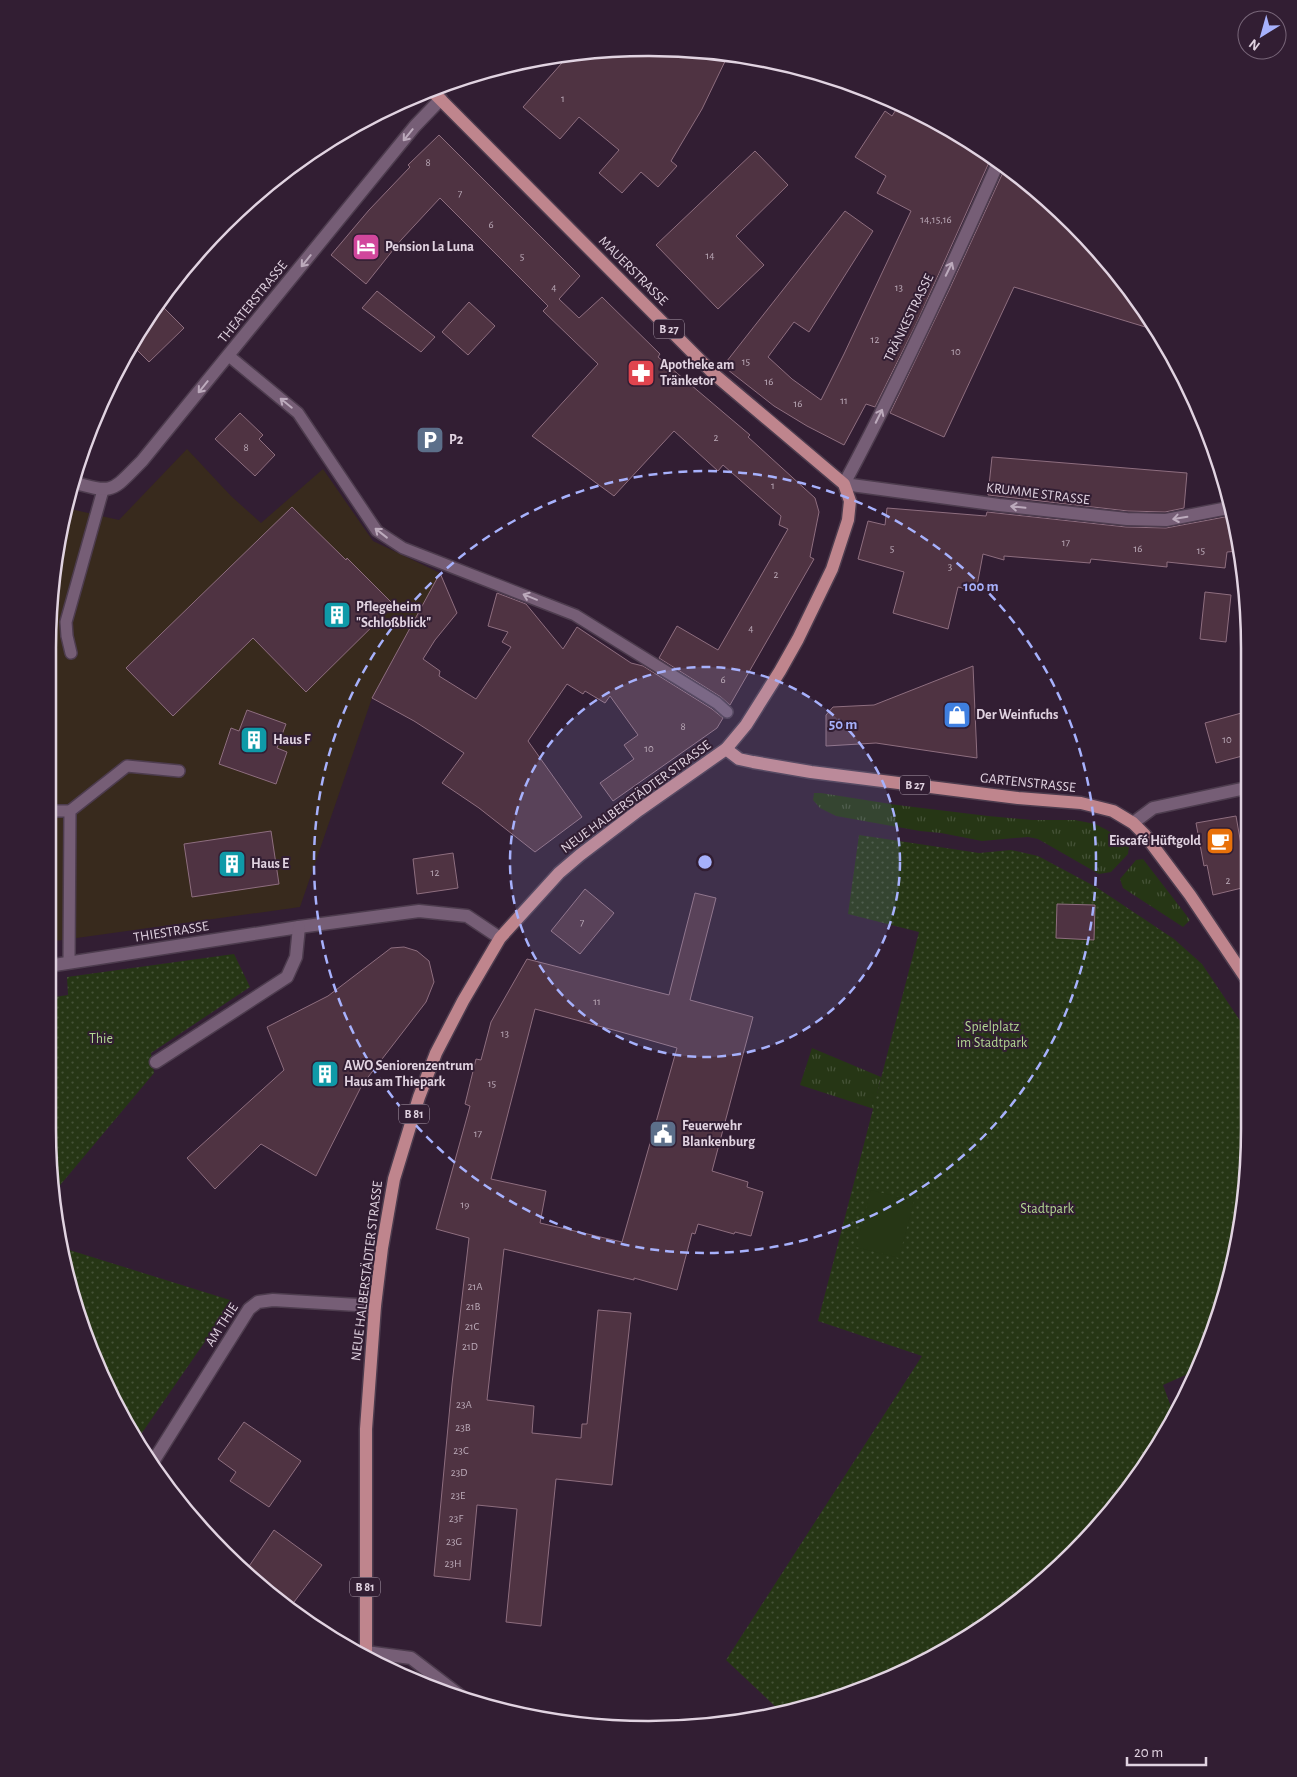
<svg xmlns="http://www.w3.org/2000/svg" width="1297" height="1777" font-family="'Alegreya Sans',sans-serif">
  <defs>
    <pattern id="grass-tufts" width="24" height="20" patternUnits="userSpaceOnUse" patternTransform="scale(1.25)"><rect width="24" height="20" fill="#263615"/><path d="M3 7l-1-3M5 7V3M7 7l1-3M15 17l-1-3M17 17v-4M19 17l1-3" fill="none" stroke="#455237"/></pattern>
    <pattern id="park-dots" width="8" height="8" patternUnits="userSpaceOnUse" patternTransform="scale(1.25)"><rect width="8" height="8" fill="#263615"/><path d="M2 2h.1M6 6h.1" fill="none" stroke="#455237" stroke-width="1.8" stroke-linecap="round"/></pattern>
  </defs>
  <rect width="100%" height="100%" fill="#321e33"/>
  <!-- medical -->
  <path fill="#382a1d" d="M187,449L231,496L261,523L323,469L373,541L440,573L372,698L300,907L48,942V648L66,508L119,520Z"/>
  <!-- grass -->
  <g fill="url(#grass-tufts)">
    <path d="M814,793H821L897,805L988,816L1032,820H1075L1095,824L1107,830L1129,846L1128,854L1111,872L1099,874L1038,839L1028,837L982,841L941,833L920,831L836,816L820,808L813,800Z"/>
    <path d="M1143,859L1190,920L1183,927L1123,888L1120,879L1136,860Z"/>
    <path d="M812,1048L881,1077L874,1109L800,1085Z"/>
  </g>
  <!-- park -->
  <g fill="url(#park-dots)">
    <path d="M859,835L979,853L1011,850L1038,856L1096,887L1174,939L1202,964L1247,1031L1248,1168L1229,1284L1197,1370L1163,1385L1174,1415L1101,1525L1015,1605L879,1684L779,1710L726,1660L922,1356L818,1321L919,932L848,914Z"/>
    <path d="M234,954L250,987L151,1053L154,1073L56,1190L48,1128V998L68,995L67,977Z"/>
    <path d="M63,1248L233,1301L137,1440L93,1359L68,1284Z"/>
  </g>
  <!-- pitch -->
  <path fill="#263615" d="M871,1190L914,1201L899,1258L856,1247Z"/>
  <!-- building -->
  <g fill="#4f3342" stroke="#8e6e7f" fill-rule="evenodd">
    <path d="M609,49L729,53L702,109L671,161L677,166L658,187L641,172L622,193L599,173L619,150L579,117L560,139L523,107L569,55Z"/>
    <path d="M899,105L949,128L991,158L917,322L875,407L866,404L844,445L807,426L774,406L723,366L845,211L873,231L809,332L794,322L768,357L792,379L821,400L844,354L911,211L877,193L886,176L855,157L885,111L892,116Z"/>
    <path d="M439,135L580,276L559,299L579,318L602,297L660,354L658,357L750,435L748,437L815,498L819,512L810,557L814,559L730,705L721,697L659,658L677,626L718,650L788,529L779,525L781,516L723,465L718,471L674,431L614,496L532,436L598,364L543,311L548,306L440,198L401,240L366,284L331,255L369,210L410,167L408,165Z"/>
    <path d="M755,151L788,185L736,236L764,265L718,309L656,245Z"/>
    <path d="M1005,168L1045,196L1125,282L1152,329L1014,287L944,437L890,413L950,288Z"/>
    <path d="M377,291L435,337L421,352L362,308Z"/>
    <path d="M158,302L184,328L149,362L132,345L149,315Z"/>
    <path d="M469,302L495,326L468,355L442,332Z"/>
    <path d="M240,413L263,435L259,439L275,455L255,476L215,439Z"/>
    <path d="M992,457L1187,473L1184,508L1165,512L1128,511L988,495Z"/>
    <path d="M292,507L346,560L347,558L394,605L306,692L253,638L173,716L126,668Z"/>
    <path d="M887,508L986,516L987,512L1126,527L1166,528L1230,516L1239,551L1227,552L1225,568L1167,562V567L1091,559L1090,563L1004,556V560L983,554L976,591L958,587L948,629L893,613L904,572L858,559L868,521L885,525Z"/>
    <path d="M440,573L457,613L435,640L423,659L440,671L439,676L476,699L511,647L502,642L508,632L488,626L497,593L526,604L563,649L577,627L631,663L643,666L712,709L723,718L717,728L613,801L600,783L634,759L624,745L638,735L610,696L605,703L585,691L583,694L567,684L528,741L582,817L535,852L479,808L442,783L464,753L414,721L372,698Z"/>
    <path d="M1205,592L1231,595L1226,642L1200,639Z"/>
    <path d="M973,666L977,758L876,743L826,746V715L833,707L874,705Z"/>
    <path d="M247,710L286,724L277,748L287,752L276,784L219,764L231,728L239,731Z"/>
    <path d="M1245,712L1246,755L1216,763L1205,723Z"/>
    <path d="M1236,816L1246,873V887L1213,895L1207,865L1204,866L1196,823Z"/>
    <path d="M271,831L279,884L192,897L184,844Z"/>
    <path d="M453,853L458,888L417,894L413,859Z"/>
    <path d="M585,889L614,913L580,954L551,931Z"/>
    <path d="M695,893L716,898L690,1000L753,1017L712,1171L748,1182L747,1187L763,1192L751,1236L735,1232L734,1234L698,1224L695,1234L692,1233L677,1290L634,1278V1280L504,1249L487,1400L534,1406L532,1433L581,1438L582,1424H587L598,1310L631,1313L612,1485L556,1479L541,1626L506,1622L517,1509L477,1505L470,1580L434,1576L452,1384L469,1238L436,1229L470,1106L465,1104L476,1059L481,1060L491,1022L527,959L669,995ZM535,1009L621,1032L677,1048L622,1242L540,1223L546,1191L491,1179Z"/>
    <path d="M1057,904L1095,905L1094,940L1056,938Z"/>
    <path d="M404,947L417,951L429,961L434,982L426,1002L362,1085L316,1176L261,1144L215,1189L187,1158L284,1070L267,1027L328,996L391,948Z"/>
    <path d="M244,1422L301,1461L269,1507L230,1481L236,1472L218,1459Z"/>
    <path d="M274,1530L322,1565L291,1606L252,1580L245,1572Z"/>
  </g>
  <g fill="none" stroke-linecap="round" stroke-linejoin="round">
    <defs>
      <g id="service">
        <path d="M229,356L298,413L377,531L403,548L575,615L717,703L727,712"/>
        <path d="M71,653L67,636L66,622L103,490"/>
        <path d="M48,811H70"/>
        <path d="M69,962L70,811L127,766L179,771"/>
      </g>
      <g id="minor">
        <path d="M998,163C950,271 900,380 844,484L999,505L1127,519L1166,520L1228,508"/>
        <path d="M72,482C115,494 111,492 142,461L415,126L441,99"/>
        <path d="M1133,823L1153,808L1246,788"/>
        <path d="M48,966L299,927L419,911L467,916L500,938"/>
        <path d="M156,1062L287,977L296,957L299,927"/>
        <path d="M151,1465L249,1309L258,1302L273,1300L375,1306"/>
        <path d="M366,1652L411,1658L462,1697"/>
      </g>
      <g id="primary">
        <path d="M726,749L739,759L753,762L811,772L1018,798L1081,803L1113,811L1133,823L1145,835L1190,895L1247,980"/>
        <path d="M366,1657V1429L375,1306L382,1248L394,1179L419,1097L436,1053L463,1001L500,938L559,873L580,855L639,810L726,749L746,725L780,671L798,639L832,569L848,520L850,501L844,484L715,375L432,91"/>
      </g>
    </defs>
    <!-- service casing -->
    <use href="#service" stroke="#4d3c4e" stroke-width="14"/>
    <!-- minor casing -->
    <use href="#minor" stroke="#4d3c4e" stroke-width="15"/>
    <!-- primary casing -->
    <use href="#primary" stroke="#4d3c4e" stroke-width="15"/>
    <!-- service -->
    <use href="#service" stroke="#765e76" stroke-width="11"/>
    <!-- minor -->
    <use href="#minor" stroke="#765e76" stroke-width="12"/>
    <!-- primary -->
    <use href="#primary" stroke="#bf858d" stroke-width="12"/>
  </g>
  <!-- one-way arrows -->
  <defs><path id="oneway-shaft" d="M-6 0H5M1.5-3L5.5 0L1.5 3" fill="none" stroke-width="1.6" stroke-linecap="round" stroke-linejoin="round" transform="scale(1.25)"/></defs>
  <g stroke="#bcaabc">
    <use href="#oneway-shaft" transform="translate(408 135) rotate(129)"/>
    <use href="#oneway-shaft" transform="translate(306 261) rotate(129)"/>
    <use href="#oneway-shaft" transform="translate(949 269) rotate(-64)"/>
    <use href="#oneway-shaft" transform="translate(203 387) rotate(129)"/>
    <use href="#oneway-shaft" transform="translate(286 403) rotate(-141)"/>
    <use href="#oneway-shaft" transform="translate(879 416) rotate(-64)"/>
    <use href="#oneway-shaft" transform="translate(1018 507) rotate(-174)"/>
    <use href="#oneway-shaft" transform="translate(1180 518) rotate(171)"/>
    <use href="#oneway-shaft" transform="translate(381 533) rotate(-142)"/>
    <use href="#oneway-shaft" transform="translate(530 597) rotate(-158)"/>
  </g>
  <!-- distance rings -->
  <circle cx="705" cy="862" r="195" fill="#a7b1fc" fill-opacity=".12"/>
  <g fill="none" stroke="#a7b1fc" stroke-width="2.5" stroke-dasharray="9 6">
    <circle cx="705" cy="862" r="195"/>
    <circle cx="705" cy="862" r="391"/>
  </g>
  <!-- icons -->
  <defs>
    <symbol id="hotel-square" viewBox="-11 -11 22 22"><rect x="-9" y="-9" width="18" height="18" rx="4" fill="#d1479c" stroke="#321e33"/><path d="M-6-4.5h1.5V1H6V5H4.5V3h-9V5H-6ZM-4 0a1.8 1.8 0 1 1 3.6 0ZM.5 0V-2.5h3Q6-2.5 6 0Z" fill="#fff"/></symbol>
    <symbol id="pharmacy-square" viewBox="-11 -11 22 22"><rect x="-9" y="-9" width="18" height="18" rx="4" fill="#e0444e" stroke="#321e33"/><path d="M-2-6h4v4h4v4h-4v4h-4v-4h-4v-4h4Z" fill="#fff"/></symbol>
    <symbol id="parking-square" viewBox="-11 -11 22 22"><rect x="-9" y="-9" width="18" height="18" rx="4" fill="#5c6f8a" stroke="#321e33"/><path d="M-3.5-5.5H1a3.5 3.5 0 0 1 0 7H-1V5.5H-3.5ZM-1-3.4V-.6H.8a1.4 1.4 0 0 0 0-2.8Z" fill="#fff"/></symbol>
    <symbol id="building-square" viewBox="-11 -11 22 22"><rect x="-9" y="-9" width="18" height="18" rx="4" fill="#0f9aa8" stroke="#321e33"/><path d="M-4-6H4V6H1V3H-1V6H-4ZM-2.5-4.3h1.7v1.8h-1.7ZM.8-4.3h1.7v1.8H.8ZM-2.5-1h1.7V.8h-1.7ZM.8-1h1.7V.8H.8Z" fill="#fff"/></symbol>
    <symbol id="shop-square" viewBox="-11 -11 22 22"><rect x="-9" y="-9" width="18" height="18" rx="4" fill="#3f7fe0" stroke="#321e33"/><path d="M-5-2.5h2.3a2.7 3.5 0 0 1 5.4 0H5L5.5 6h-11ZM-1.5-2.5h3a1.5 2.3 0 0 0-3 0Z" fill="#fff"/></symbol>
    <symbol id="cafe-square" viewBox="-11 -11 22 22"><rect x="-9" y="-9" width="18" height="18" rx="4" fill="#e8710a" stroke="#321e33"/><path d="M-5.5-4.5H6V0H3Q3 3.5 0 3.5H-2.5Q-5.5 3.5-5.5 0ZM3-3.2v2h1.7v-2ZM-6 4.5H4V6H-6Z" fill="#fff"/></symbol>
    <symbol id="civic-square" viewBox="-11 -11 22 22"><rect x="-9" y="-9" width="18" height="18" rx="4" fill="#5c6f8a" stroke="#321e33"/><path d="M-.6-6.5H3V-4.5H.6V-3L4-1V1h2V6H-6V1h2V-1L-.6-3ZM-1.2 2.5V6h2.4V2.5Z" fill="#fff"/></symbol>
  </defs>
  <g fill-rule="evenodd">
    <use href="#hotel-square" x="350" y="231" width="32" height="32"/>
    <use href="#pharmacy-square" x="625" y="357" width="32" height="32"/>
    <use href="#parking-square" x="414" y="424" width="32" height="32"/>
    <use href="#building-square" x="321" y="599" width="32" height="32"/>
    <use href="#shop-square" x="941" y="699" width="32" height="32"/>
    <use href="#building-square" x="238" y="724" width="32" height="32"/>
    <use href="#cafe-square" x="1204" y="825" width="32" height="32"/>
    <use href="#building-square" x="216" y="848" width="32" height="32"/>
    <use href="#building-square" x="309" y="1058" width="32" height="32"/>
    <use href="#civic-square" x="647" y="1118" width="32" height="32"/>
  </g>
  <g text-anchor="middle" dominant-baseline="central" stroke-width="4" stroke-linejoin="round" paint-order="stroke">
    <!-- number labels -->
    <g font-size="11" fill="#bcabb9">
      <text x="563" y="98">1</text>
      <text x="428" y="162">8</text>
      <text x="460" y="193">7</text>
      <text x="936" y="219">14,15,16</text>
      <text x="491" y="224">6</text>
      <text x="710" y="255">14</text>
      <text x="522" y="256">5</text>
      <text x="554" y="287">4</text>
      <text x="899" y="287">13</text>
      <text x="875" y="339">12</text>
      <text x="956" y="351">10</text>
      <text x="746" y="361">15</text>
      <text x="769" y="381">16</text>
      <text x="844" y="400">11</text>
      <text x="798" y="403">16</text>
      <text x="716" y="437">2</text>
      <text x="246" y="447">8</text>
      <text x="773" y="485">1</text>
      <text x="1066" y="542">17</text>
      <text x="892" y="548">5</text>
      <text x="1138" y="548">16</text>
      <text x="1201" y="550">15</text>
      <text x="950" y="566">3</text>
      <text x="776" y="574">2</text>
      <text x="751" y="628">4</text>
      <text x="723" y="679">6</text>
      <text x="683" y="726">8</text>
      <text x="1227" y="739">10</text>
      <text x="649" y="748">10</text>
      <text x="435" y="872">12</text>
      <text x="1228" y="880">2</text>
      <text x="582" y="922">7</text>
      <text x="597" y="1001">11</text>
      <text x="505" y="1033">13</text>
      <text x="492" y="1083">15</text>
      <text x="478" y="1133">17</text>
      <text x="465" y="1204">19</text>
      <text x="475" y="1286">21A</text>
      <text x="473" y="1306">21B</text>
      <text x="472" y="1326">21C</text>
      <text x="470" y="1346">21D</text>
      <text x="464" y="1404">23A</text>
      <text x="463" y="1427">23B</text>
      <text x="461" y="1450">23C</text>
      <text x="459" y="1472">23D</text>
      <text x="458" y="1495">23E</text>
      <text x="456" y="1518">23F</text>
      <text x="454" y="1541">23G</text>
      <text x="453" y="1563">23H</text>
    </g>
    <!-- shield labels -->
    <g fill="#321e33" stroke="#ac9dad" stroke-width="1">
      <rect x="654" y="319.5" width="30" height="19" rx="4"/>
      <rect x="900" y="775.5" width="30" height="19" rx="4"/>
      <rect x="399" y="1104.5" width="30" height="19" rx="4"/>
      <rect x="350" y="1577.5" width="30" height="19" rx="4"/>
    </g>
    <g font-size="12" font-weight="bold" fill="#e1d3e1">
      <text x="669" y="329">B 27</text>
      <text x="915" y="785">B 27</text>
      <text x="414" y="1114">B 81</text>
      <text x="365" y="1587">B 81</text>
    </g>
    <!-- poi labels -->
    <g font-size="14" font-weight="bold" fill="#e1d3e1" stroke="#321e33" text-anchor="start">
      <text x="385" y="247">Pension La Luna</text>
      <text x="660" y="365">Apotheke am<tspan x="660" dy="16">Tränketor</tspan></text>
      <text x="449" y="440">P2</text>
      <text x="356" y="607">Pflegeheim<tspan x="356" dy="16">"Schloßblick"</tspan></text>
      <text x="976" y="715">Der Weinfuchs</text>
      <text x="273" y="740">Haus F</text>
      <text x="1201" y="841" text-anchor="end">Eiscafé Hüftgold</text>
      <text x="251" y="864">Haus E</text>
      <text x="344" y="1066">AWO Seniorenzentrum<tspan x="344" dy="16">Haus am Thiepark</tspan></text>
      <text x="682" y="1126">Feuerwehr<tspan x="682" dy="16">Blankenburg</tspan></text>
    </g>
    <!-- street labels -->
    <g font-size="14" fill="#e1d3e1" stroke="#321e33">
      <text transform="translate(633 271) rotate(45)">MAUERSTRASSE</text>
      <text transform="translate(253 302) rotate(-51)">THEATERSTRASSE</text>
      <text transform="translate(909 318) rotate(-64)">TRÄNKESTRASSE</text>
      <text transform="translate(1038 494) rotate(7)">KRUMME STRASSE</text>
      <text transform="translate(1028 783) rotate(6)">GARTENSTRASSE</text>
      <text transform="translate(636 797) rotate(-36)">NEUE HALBERSTÄDTER STRASSE</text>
      <text transform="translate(171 932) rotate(-9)">THIESTRASSE</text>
      <text transform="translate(367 1271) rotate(-83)">NEUE HALBERSTÄDTER STRASSE</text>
      <text transform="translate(222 1325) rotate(-57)">AM THIE</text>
    </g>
    <!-- park labels -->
    <g font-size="14" fill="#b3d893" stroke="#321e33">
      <text x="992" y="1027">Spielplatz<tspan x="992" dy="16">im Stadtpark</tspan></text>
      <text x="101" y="1039">Thie</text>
      <text x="1047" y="1209">Stadtpark</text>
    </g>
  </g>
  <!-- crop -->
  <path d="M0 0H1297V1777H0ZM648 56H649A592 592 0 0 1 1241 648V1129A592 592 0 0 1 649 1721H648A592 592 0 0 1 56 1129V648A592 592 0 0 1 648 56Z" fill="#321e33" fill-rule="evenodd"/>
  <path fill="none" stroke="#e1d3e1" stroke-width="2.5" d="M648 56H649A592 592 0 0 1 1241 648V1129A592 592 0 0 1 649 1721H648A592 592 0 0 1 56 1129V648A592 592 0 0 1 648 56Z"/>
  <circle cx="705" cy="862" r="8" fill="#a7b1fc" stroke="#321e33" stroke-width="2.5"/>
  <g font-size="15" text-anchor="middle" font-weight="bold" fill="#a7b1fc" stroke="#321e33" stroke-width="4" stroke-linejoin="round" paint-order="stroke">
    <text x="981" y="591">100 m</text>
    <text x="843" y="729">50 m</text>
  </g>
  <!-- north arrow -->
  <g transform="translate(1262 35) rotate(217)"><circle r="24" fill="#321e33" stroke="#786679"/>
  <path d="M0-4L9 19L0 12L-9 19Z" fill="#a7b1fc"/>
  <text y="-8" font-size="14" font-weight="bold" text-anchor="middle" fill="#e1d3e1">N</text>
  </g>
  <!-- scale -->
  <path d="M1127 1757v8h79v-8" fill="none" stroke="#e1d3e1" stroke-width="2.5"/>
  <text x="1134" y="1757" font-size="15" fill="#e1d3e1" stroke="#321e33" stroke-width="4" paint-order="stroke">20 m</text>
</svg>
